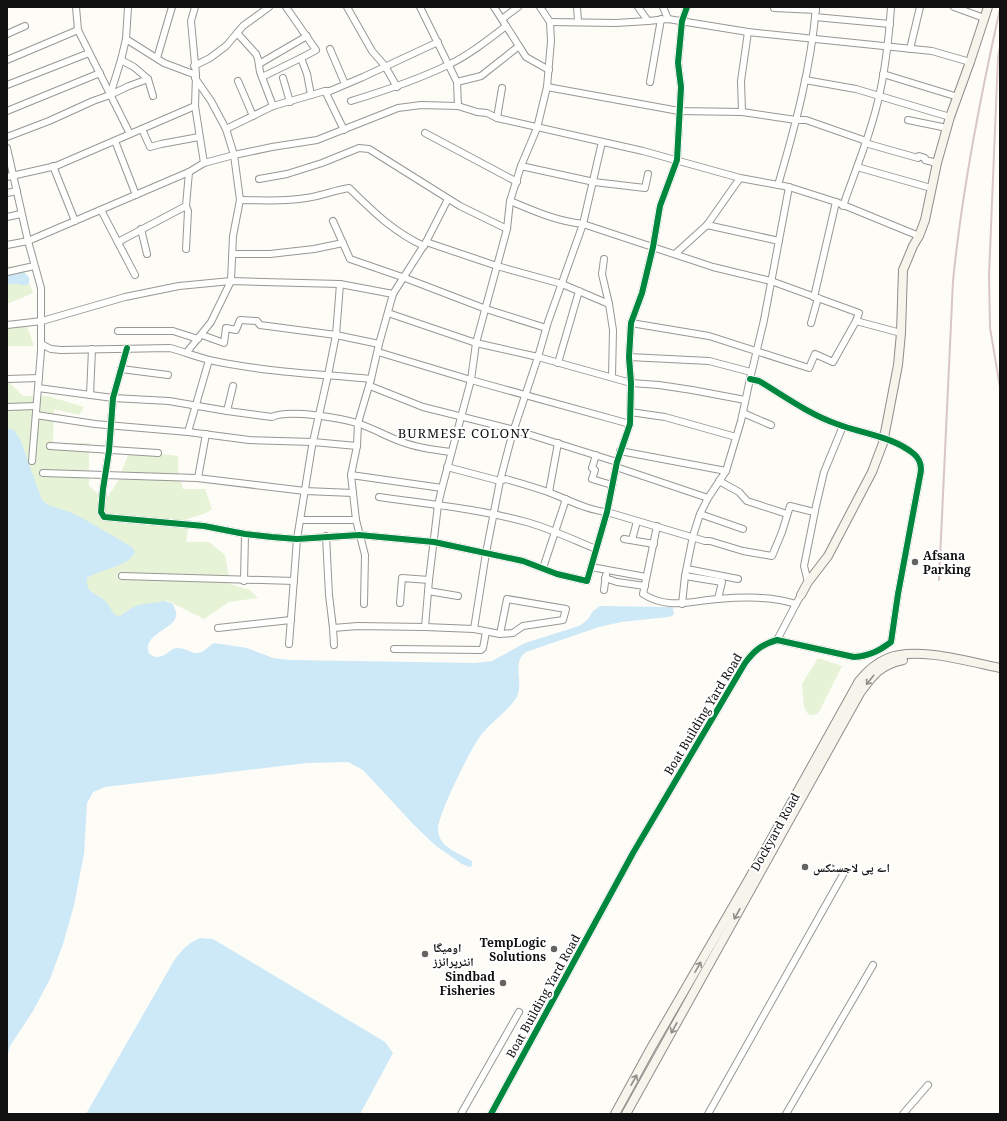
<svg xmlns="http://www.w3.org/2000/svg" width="1007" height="1121" font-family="'Noto Serif','Noto Naskh Arabic',serif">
  <rect width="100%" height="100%" fill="#fdfcf7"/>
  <!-- green -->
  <g fill="#e7f3d7">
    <path d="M7,266L23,267L33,293L7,304Z"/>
    <path d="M25,321L34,346H7V325Z"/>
    <path d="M7,380L23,396H48L84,407L79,415L54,409L53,443H89V486L105,500L117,483L130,450L178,456V470L183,489H205L212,509L204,514L181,521L188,530L186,542H209L225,555L230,584L250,590L258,598L229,602L204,619L166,600L157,620L7,652Z"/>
    <path d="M818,658L842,666L819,712C815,716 813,716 808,714L804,707L802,684Z"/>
  </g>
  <!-- water -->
  <g fill="#cde8f7">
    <path d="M7,428L14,430L20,439L42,500L48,505L70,512L84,519L132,547L135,552C129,567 100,569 87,578C86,593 94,592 103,599C108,603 111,610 115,615L120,616L130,609L138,605L165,601L173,604C174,608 177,611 176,616C175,628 145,634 148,650C149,657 157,658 162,656C169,654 170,648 178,648C186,648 194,656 202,652C206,650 210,645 214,643L247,648L273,658L290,660L476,663L492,661L525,643L573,628L581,625L588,619L593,611L600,606L669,607L673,608L674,614L672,616L668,617L621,622L599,627L526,652C510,663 526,686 515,700C505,713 491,722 481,735C471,748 438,814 438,829C438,832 439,836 440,838C445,849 462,855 472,861V866L469,867L462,864L436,846L414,825L363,770L348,762L307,763L105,787L93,792L87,803L84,854L74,905L63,944L50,979L33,1011L10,1046L7,1057Z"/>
    <path d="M200,938L213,939L385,1042L393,1053L360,1114H86L175,959C183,949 188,943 200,938Z"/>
  </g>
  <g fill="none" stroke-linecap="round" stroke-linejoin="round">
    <!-- river -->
    <path stroke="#cde8f7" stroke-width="11" d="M7,279L22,278L24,280"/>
    <defs>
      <g id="street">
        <path d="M76,7L78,30L130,134"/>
        <path d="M195,7L191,21L196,75L195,106L204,163"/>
        <path d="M286,7L316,50L301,58"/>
        <path d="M347,7L372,51L385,66L397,87"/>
        <path d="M420,7L457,82"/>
        <path d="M494,7L526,57L549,70"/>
        <path d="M577,7L578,21"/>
        <path d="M638,7L648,21"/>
        <path d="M663,7L668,19"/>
        <path d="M954,7L984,18"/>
        <path d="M774,8L816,10"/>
        <path d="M815,17L890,24"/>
        <path d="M502,19L518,7"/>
        <path d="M550,22L616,23L648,21L668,19L748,32L932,51L970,62"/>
        <path d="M237,33L256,54L258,59L260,72L273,106"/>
        <path d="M7,34L25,26"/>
        <path d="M126,39L164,63L196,75"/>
        <path d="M330,49L345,84"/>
        <path d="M910,49L920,7"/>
        <path d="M157,58L172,7"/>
        <path d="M7,60L78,30"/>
        <path d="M121,60L134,67L148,79L153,96"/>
        <path d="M259,64L307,36"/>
        <path d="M194,66L210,58L226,46L243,26L269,7"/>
        <path d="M883,74L958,97"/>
        <path d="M262,77L301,58L307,74L311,95"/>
        <path d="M283,78L290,102"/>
        <path d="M805,80L856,89L950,117"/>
        <path d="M238,81L253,116"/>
        <path d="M650,82L661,19"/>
        <path d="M7,85L89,53"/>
        <path d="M547,87L679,111L742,112L796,120H806L866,141"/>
        <path d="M325,91L344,130"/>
        <path d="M110,95L121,60L126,39L128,7"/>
        <path d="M351,101C384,91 417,80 448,65C469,55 488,40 506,26"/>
        <path d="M458,106L457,82L481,76L519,46"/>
        <path d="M7,111L100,73"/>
        <path d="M742,112L741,81L748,32"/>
        <path d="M497,118L502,88"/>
        <path d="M908,120L947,128"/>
        <path d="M142,129L150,147L161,144L199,137"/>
        <path d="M226,129L273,106L325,91H330L363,77L438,42"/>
        <path d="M425,133L517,182"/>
        <path d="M7,137L49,121L93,101L110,95L129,86L148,79"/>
        <path d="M115,141L136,195"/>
        <path d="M865,143L918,158L919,156L925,158V160L937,163"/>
        <path d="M7,148L28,241L41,288V351L32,461"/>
        <path d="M53,166L75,221"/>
        <path d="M521,166L594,182L645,188L648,174"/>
        <path d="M857,167L931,188"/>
        <path d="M7,177L56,166L195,106"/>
        <path d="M259,179L287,174L322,163L359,148L369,149L460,206L507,229"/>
        <path d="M778,185C795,127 811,68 816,7"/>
        <path d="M7,193L17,191"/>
        <path d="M240,200C262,200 285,202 306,198C321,196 335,190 349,188C373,211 393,232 424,246"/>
        <path d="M510,201C534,211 556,221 583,224L713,267L771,281L859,313L856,321L901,333"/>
        <path d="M843,206C856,168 872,131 880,92C886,64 889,36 891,7"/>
        <path d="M101,210L135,275"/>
        <path d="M7,217L21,214"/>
        <path d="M333,221L350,259L405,278L486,309L546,328"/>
        <path d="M707,225L779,241"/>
        <path d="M141,229L147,254"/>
        <path d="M118,242L186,206L189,172"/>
        <path d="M426,242L497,266L562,284L609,304"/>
        <path d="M7,245L28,241L189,172L204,163L234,155L272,147L317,140L398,108L421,105L458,106L477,112L487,113L497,118L643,151L740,178L789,187L836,202L919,236"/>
        <path d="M186,249L188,211L186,206"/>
        <path d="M233,254H270L314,249L343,243"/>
        <path d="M675,254L707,225L740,178"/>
        <path d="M604,259L602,274L609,304L613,330L612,377"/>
        <path d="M7,272L34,266"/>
        <path d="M814,297L836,202"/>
        <path d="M388,313L476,343L538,357L631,383L659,385L692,390L745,400"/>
        <path d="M631,323L709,336L809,368L815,354L833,362L856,321"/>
        <path d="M811,323L818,298"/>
        <path d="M7,325L42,321L125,297L179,286L231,281L340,284L393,294"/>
        <path d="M118,331H173L198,339"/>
        <path d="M202,335L224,343L226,328L236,330L240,320L257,321L260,325L336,335L379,344"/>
        <path d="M41,344L51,349L61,350L170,348C185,352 199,358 214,361C266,372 319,374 371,379"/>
        <path d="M127,348L113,398L109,451L103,489L101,512L104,517L204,526L245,534L272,537L297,539L359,535L434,542L523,561L557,574L587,581L607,512L617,462L630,424L631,383L629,357L631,323L642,293L653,247L660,206L677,160L681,87L678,63L682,21L687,7"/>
        <path d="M187,352L211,322L231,281L233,236L240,200L234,155L226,129L211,101L195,78"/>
        <path d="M378,352L471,380L630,424"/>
        <path d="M629,357L709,361L751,372"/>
        <path d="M558,363L579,291"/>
        <path d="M121,369L168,375"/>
        <path d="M7,379L39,378"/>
        <path d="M370,386L423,407L515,430L617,462"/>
        <path d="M38,388L113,398L169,401L227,411L272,417C288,409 342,418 360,424C374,429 388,437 402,442C418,448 434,450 451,452"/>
        <path d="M90,395L92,349"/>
        <path d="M7,407L36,406"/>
        <path d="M227,411L233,386"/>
        <path d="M630,412L665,417L736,437"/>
        <path d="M743,413L771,425"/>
        <path d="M36,415L95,424L188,432L249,440L313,442L357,446"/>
        <path d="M188,432L209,360"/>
        <path d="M50,446L158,453"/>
        <path d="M620,451L726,471"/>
        <path d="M596,455L592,468L595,470L592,479L612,485"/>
        <path d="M447,467L500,481L506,479C520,483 534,487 548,492C567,499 586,510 607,512L705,541H710L743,551L772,556L782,532L790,506L814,512"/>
        <path d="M616,467L708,498"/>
        <path d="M43,473L197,478L305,491L353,493"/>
        <path d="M351,475L442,488"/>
        <path d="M198,478L206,434"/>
        <path d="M719,481L739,492L747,501L787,514"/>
        <path d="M549,492L558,443"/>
        <path d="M379,497C429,504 481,509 530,523C553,530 574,540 596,549"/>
        <path d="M700,514L743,529"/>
        <path d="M301,520H356"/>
        <path d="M657,526L643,594C668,610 691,601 718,599C744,597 771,596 796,604L801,595"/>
        <path d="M326,536L329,595L333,628L334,645"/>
        <path d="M624,539L654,544"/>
        <path d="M632,540L637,521"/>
        <path d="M591,567L646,577"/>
        <path d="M543,568L566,499"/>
        <path d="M687,569L738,579"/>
        <path d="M122,576L294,581"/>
        <path d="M685,576L722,582L718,599"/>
        <path d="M605,578L617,582L645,586"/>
        <path d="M244,581L245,534"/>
        <path d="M808,582L804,566L816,506L824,472L843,426"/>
        <path d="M604,590L606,575"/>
        <path d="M428,591L458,596"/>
        <path d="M400,603L402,578L429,580"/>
        <path d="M364,604L365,555L356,520L351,475L357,446L358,423L371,379L379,344L393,294L426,242L448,199"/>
        <path d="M682,604L685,576L693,536L700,514L708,498L726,471L741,421L750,379L764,320L789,187"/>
        <path d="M425,627L429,580L438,505L442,488L471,380L476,343L507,229L510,201L521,166L537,128L547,87L551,41L550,22L540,7"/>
        <path d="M218,628L291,620"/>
        <path d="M333,628L358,626L425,627L474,629L500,634L513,633L523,626L563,620L566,609L507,599L500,634"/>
        <path d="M474,629L486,553L500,481L512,435L538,357L548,322L583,224L602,142"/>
        <path d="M777,640L796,604"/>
        <path d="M289,644L297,539L312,446L328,375L336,335L340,284"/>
        <path d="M394,649L481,650L483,648L486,632"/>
        <path d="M461,1114L519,1012"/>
        <path d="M491,1114L633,853L745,663C754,651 762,644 777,640L854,657C869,656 879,651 891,642L898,594L920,476C922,468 921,460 914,454C892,436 863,434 837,424C810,415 784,396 759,381L750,379"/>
        <path d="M708,1114L845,871"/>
        <path d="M786,1114L873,965"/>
        <path d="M903,1114L928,1085"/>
      </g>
      <g id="secondary">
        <path d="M801,595L808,582L828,556L872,472L883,443L898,365L901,333L903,270L913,246L919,236L925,220L937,163L950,117L970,62L988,7"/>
        <path d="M615,1114L651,1048L750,877L859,681C867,671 876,663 888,658C916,646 971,662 1000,668"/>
        <path d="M626,1114L860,693C873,675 880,665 903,660"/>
      </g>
    </defs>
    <!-- street casing -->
    <use href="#street" stroke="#979795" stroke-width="8"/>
    <!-- secondary casing -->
    <use href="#secondary" stroke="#8e8d8b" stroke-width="10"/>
    <!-- street -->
    <use href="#street" stroke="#fffffe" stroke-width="6"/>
    <!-- secondary -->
    <use href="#secondary" stroke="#f6f4eb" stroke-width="8"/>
    <!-- rail -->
    <g stroke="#d9c6c7" stroke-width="2">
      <path d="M1000,47L998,57L989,275L990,328L1000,387"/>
      <path d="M939,580L953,281C962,190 980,98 1000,9"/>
    </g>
    <defs>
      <g id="cycleway">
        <path d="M127,348L113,398L109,451L103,489L101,512L104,517L204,526L245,534L272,537L297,539L359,535L434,542L523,561L557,574L587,581L607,512L617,462L630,424L631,383L629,357L631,323L642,293L653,247L660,206L677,160L681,87L678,63L682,21L687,7"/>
        <path d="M491,1114L633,853L745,663C754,651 762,644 777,640L854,657C869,656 879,651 891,642L898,594L920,476C922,468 921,460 914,454C892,436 863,434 837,424C810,415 784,396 759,381L750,379"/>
      </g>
    </defs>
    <!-- cycleway casing -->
    <use href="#cycleway" stroke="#fff" stroke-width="8"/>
    <!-- cycleway -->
    <use href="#cycleway" stroke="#00873e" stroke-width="6"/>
  </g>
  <!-- one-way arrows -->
  <defs><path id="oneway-shaft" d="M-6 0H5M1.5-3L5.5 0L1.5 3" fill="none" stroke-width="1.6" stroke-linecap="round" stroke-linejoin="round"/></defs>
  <g stroke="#8f8e89">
    <use href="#oneway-shaft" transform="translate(870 680) rotate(129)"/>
    <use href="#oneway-shaft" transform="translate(737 914) rotate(119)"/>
    <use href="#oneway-shaft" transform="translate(698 967) rotate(-60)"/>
    <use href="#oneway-shaft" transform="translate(674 1028) rotate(119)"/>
    <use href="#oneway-shaft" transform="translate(634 1080) rotate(-61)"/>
  </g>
  <!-- markers -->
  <g fill="#646362" stroke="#fff" stroke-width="1.5">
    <circle cx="915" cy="562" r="4"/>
    <circle cx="805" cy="867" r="4"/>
    <circle cx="554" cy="949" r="4"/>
    <circle cx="425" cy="954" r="4"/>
    <circle cx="503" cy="983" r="4"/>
  </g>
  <g text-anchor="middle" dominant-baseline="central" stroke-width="4" stroke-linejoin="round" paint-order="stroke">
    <!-- poi labels -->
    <g font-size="12" font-weight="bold" fill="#111" stroke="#fff" text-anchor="start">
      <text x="923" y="555">Afsana<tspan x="923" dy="14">Parking</tspan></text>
      <text x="813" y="867">اے پی لاجسٹکس</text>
      <text x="546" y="942" text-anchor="end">TempLogic<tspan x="546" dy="14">Solutions</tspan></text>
      <text x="433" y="947">اومیگا<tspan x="433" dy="14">انٹرپرائزز</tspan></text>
      <text x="495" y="976" text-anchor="end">Sindbad<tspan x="495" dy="14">Fisheries</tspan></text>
    </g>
    <!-- street labels -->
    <g font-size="12" fill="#111" stroke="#fff">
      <text transform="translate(703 714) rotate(-59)">Boat Building Yard Road</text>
      <text transform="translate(775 832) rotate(-61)">Dockyard Road</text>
      <text transform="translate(543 996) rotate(-61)">Boat Building Yard Road</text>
    </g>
    <!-- neighbourhood labels -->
    <g font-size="13" letter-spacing="1" fill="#111" stroke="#fff">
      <text x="464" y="433">BURMESE COLONY</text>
    </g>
  </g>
  <!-- border -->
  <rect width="1007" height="1121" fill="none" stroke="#111111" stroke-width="16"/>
</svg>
